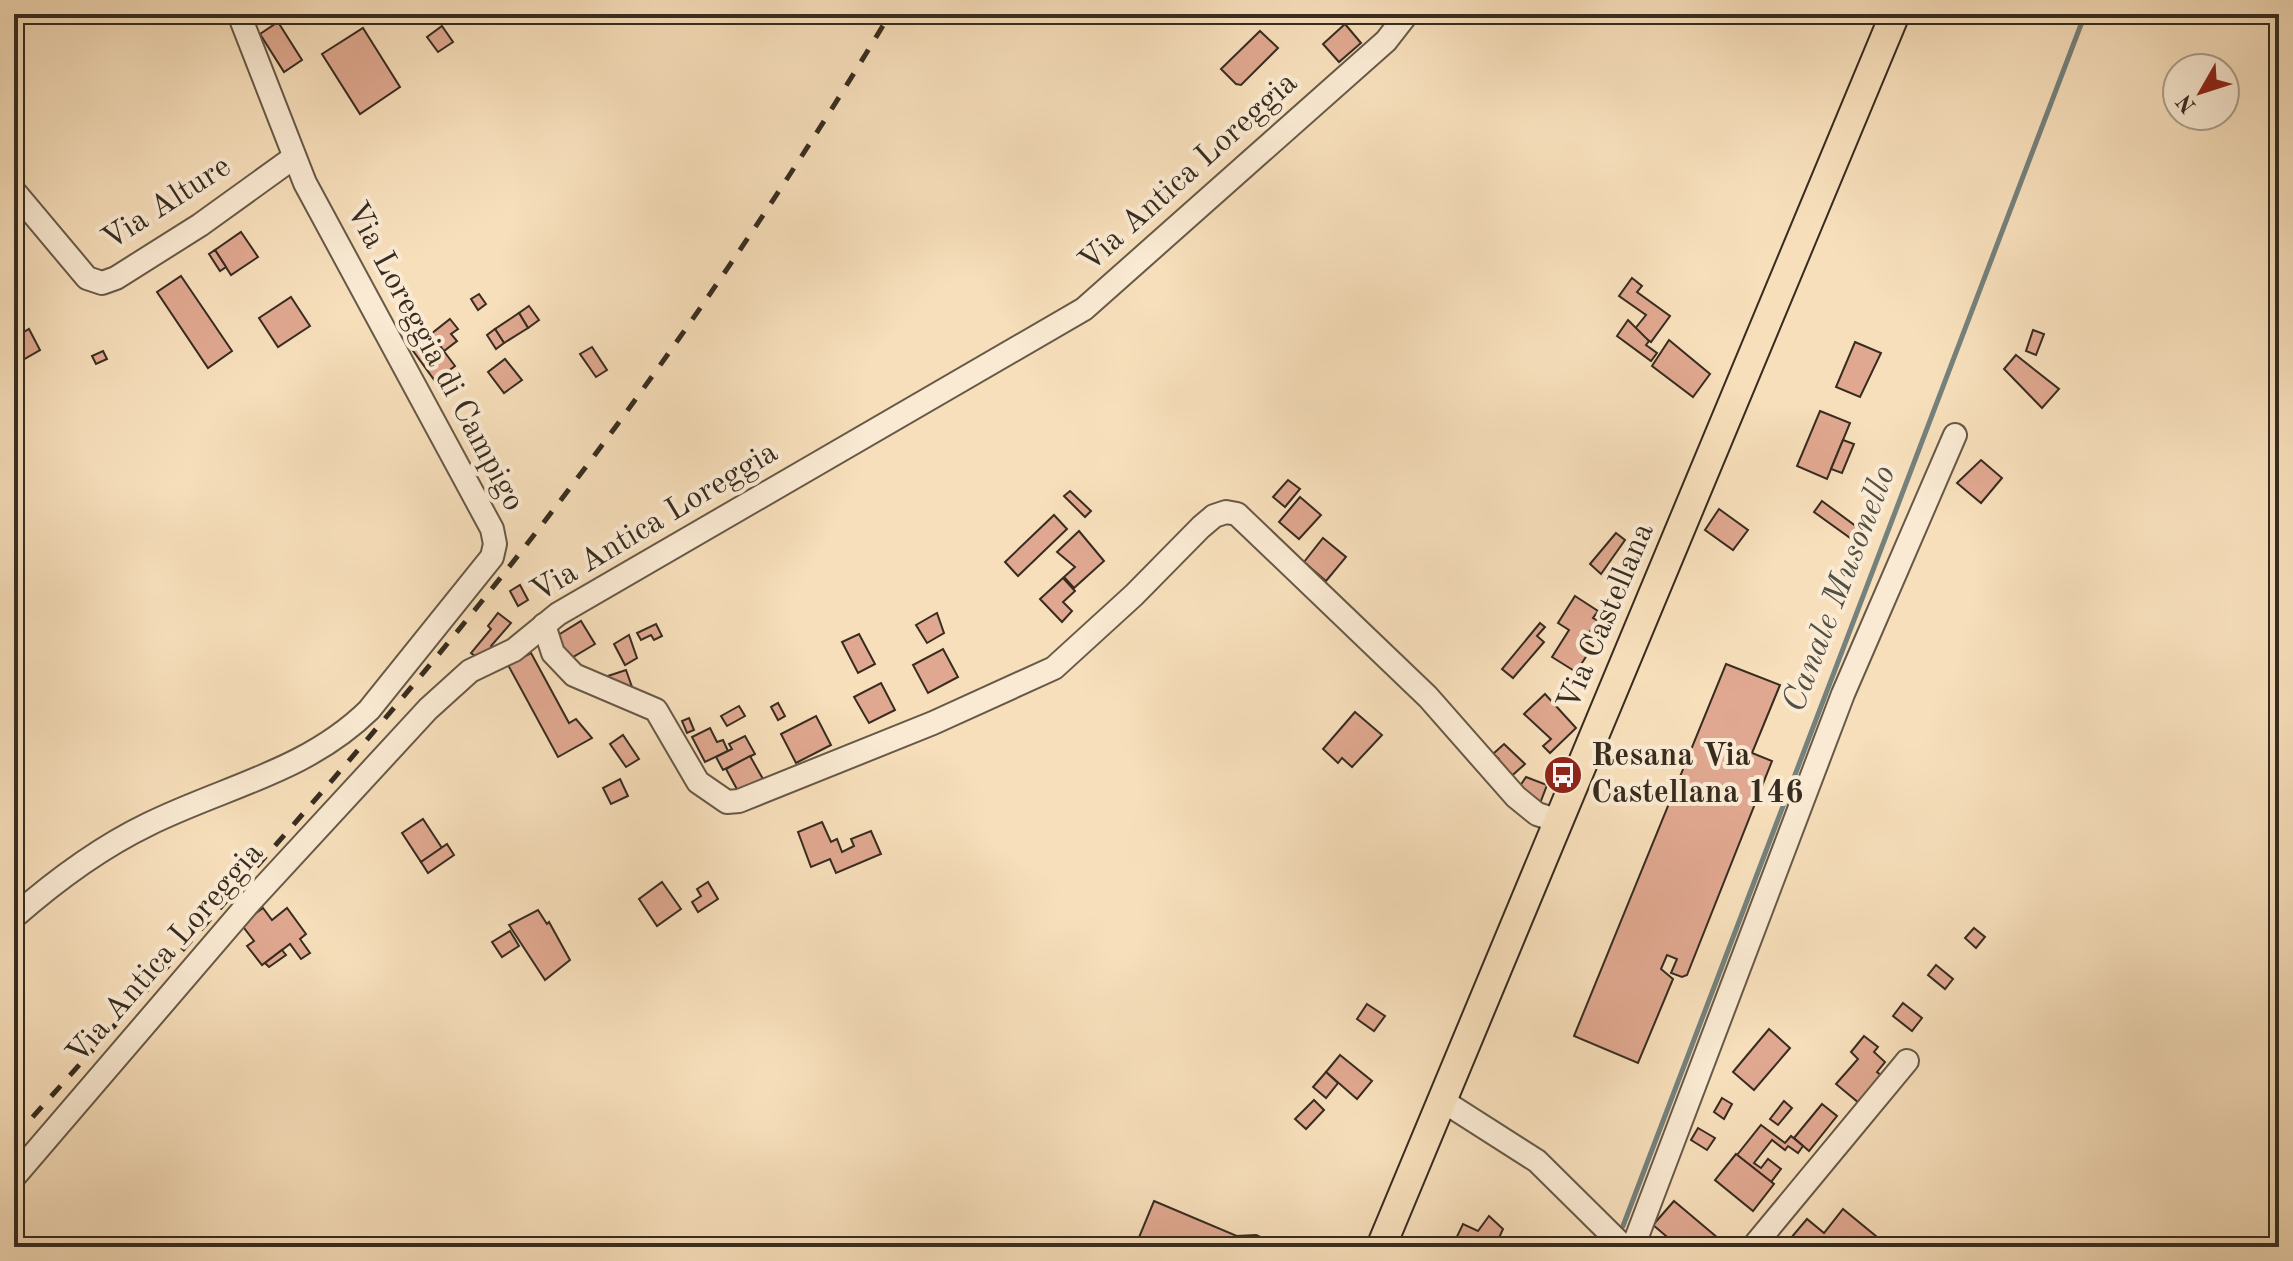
<svg xmlns="http://www.w3.org/2000/svg" width="2293" height="1261" font-family="'Old Standard TT',serif">
  <rect width="100%" height="100%" fill="#f7dfbb"/>
  <filter id="stains"><feTurbulence type="fractalNoise" baseFrequency=".0025" numOctaves="4"/><feColorMatrix values="0 0 0 0 .2 0 0 0 0 .09 0 0 0 0 .02 0 0 0 .5 -.17"/></filter>
  <radialGradient id="worn" r=".72"><stop offset=".6" stop-color="#630" stop-opacity="0"/><stop offset="1" stop-color="#630" stop-opacity=".3"/></radialGradient>
  <g fill="none" stroke-linecap="round" stroke-linejoin="round">
    <!-- stream -->
    <path stroke="#75817c" stroke-width="5" d="M1623,1226L2085,14"/>
  </g>
  <!-- building -->
  <g fill="#e0a890" stroke="#372c20" stroke-width="2">
    <path d="M278,22L302,60L284,72L260,34Z"/>
    <path d="M1345,24L1361,43L1339,62L1323,44Z"/>
    <path d="M442,26L453,42L438,52L427,37Z"/>
    <path d="M363,28L400,87L360,114L322,54Z"/>
    <path d="M1260,31L1278,48L1241,85L1236,84L1221,69Z"/>
    <path d="M241,232L258,257L231,275L215,250Z"/>
    <path d="M215,250L226,267L220,271L209,254Z"/>
    <path d="M181,276L232,351L208,368L157,292Z"/>
    <path d="M1632,278L1642,286L1637,292L1670,316L1651,342L1634,330L1646,315L1619,296Z"/>
    <path d="M479,294L486,304L478,310L471,299Z"/>
    <path d="M291,297L310,326L278,347L259,318Z"/>
    <path d="M529,306L539,320L528,328L519,313Z"/>
    <path d="M519,313L528,328L504,343L495,329Z"/>
    <path d="M450,319L458,329L451,334L457,341L444,351L431,334Z"/>
    <path d="M1628,320L1649,341L1646,345L1657,353L1651,361L1617,336Z"/>
    <path d="M29,329L40,350L14,365V338Z"/>
    <path d="M495,329L504,343L496,349L487,335Z"/>
    <path d="M2033,330L2044,334L2036,355L2026,351Z"/>
    <path d="M431,334L455,366L435,381L411,348Z"/>
    <path d="M1669,340L1710,374L1693,397L1652,366Z"/>
    <path d="M1855,342L1881,353L1860,397L1836,387Z"/>
    <path d="M592,347L607,370L596,377L580,354Z"/>
    <path d="M103,351L107,359L96,364L92,356Z"/>
    <path d="M2016,355L2059,389L2042,408L2004,369Z"/>
    <path d="M505,359L522,380L504,393L488,372Z"/>
    <path d="M1820,411L1850,423L1827,479L1797,466Z"/>
    <path d="M1843,440L1854,444L1842,473L1831,469Z"/>
    <path d="M1981,460L2002,478L1981,503L1957,483Z"/>
    <path d="M1288,480L1300,489L1285,507L1273,497Z"/>
    <path d="M1070,491L1091,511L1085,517L1064,496Z"/>
    <path d="M1300,497L1321,515L1299,539L1279,522Z"/>
    <path d="M1822,501L1861,530L1866,537L1860,545L1814,512Z"/>
    <path d="M1719,509L1748,530L1733,550L1705,530Z"/>
    <path d="M1054,515L1067,529L1018,576L1005,562Z"/>
    <path d="M1079,531L1104,561L1074,588L1064,577L1075,567L1057,552Z"/>
    <path d="M1616,533L1625,540L1601,574L1590,564Z"/>
    <path d="M1323,538L1346,557L1326,581L1304,562Z"/>
    <path d="M1063,578L1075,591L1063,602L1072,611L1062,622L1040,599Z"/>
    <path d="M520,585L528,600L518,606L510,591Z"/>
    <path d="M1575,596L1598,611L1593,618L1598,621L1583,640L1593,646L1576,672L1552,657L1569,630L1558,623Z"/>
    <path d="M498,613L511,623L491,646L494,649L483,662L471,653L491,629L488,626Z"/>
    <path d="M937,613L944,633L927,643L916,625Z"/>
    <path d="M581,621L595,644L568,660L555,637Z"/>
    <path d="M1540,623L1545,627L1537,636L1544,642L1513,678L1502,669Z"/>
    <path d="M656,624L662,636L654,640L651,635L641,640L637,633Z"/>
    <path d="M859,634L875,664L858,673L842,642Z"/>
    <path d="M629,635L637,658L625,665L614,644Z"/>
    <path d="M943,649L958,677L928,693L913,665Z"/>
    <path d="M531,653L569,723L576,719L592,738L558,757L508,665Z"/>
    <path d="M1726,664L1780,685L1752,753L1772,761L1687,975L1682,977L1671,973L1677,959L1667,955L1661,969L1673,979L1638,1063L1574,1036Z"/>
    <path d="M626,670L632,687L619,692L612,688L608,676Z"/>
    <path d="M881,683L895,710L869,723L854,697Z"/>
    <path d="M1545,694L1576,728L1550,753L1543,746L1551,739L1524,714Z"/>
    <path d="M778,703L785,716L778,720L771,707Z"/>
    <path d="M739,706L745,716L727,726L721,716Z"/>
    <path d="M1355,712L1382,735L1352,767L1342,758L1338,763L1323,749Z"/>
    <path d="M816,716L831,745L796,763L781,734Z"/>
    <path d="M689,718L694,730L687,733L682,721Z"/>
    <path d="M710,728L717,742L723,740L728,751L705,762L692,737Z"/>
    <path d="M623,735L639,759L626,767L610,744Z"/>
    <path d="M745,736L755,754L723,770L716,757L732,749L729,744Z"/>
    <path d="M1504,744L1525,764L1507,780L1494,764L1499,759L1493,754Z"/>
    <path d="M750,756L763,779L739,793L726,769Z"/>
    <path d="M1526,777L1547,785L1539,806L1516,792Z"/>
    <path d="M620,779L628,796L611,804L603,788Z"/>
    <path d="M423,819L442,848L421,862L402,833Z"/>
    <path d="M822,822L831,842L837,839L842,852L854,846L851,839L871,831L881,854L836,873L830,859L811,867L798,832Z"/>
    <path d="M447,844L454,855L428,873L421,862Z"/>
    <path d="M662,882L681,909L657,926L639,899Z"/>
    <path d="M708,882L718,899L698,912L692,902L701,896L697,889Z"/>
    <path d="M263,908L272,920L287,908L306,934L300,939L310,953L301,959L290,944L262,965L247,946L254,941L241,924Z"/>
    <path d="M538,910L547,924L549,922L570,960L545,980L509,925Z"/>
    <path d="M1974,928L1985,937L1976,948L1965,938Z"/>
    <path d="M510,931L519,946L502,957L492,942Z"/>
    <path d="M282,950L286,955L269,967L265,963Z"/>
    <path d="M1936,965L1953,979L1945,989L1928,975Z"/>
    <path d="M1903,1003L1922,1018L1912,1031L1893,1016Z"/>
    <path d="M1367,1004L1385,1016L1374,1031L1357,1019Z"/>
    <path d="M1769,1029L1790,1048L1754,1090L1733,1072Z"/>
    <path d="M1864,1036L1878,1047L1874,1052L1885,1062L1877,1072L1882,1076L1859,1103L1836,1084L1858,1059L1851,1052Z"/>
    <path d="M1340,1055L1372,1081L1357,1099L1326,1072Z"/>
    <path d="M1326,1072L1338,1083L1326,1098L1313,1087Z"/>
    <path d="M1722,1098L1732,1104L1724,1119L1714,1112Z"/>
    <path d="M1314,1100L1324,1110L1306,1129L1295,1119Z"/>
    <path d="M1784,1101L1792,1108L1778,1125L1770,1119Z"/>
    <path d="M1822,1104L1837,1116L1809,1151L1794,1138Z"/>
    <path d="M1761,1125L1785,1143L1791,1136L1803,1146L1798,1153L1788,1146L1785,1150L1772,1140L1754,1163L1761,1168L1768,1159L1781,1169L1771,1182L1737,1155Z"/>
    <path d="M1698,1128L1715,1138L1707,1150L1691,1140Z"/>
    <path d="M1736,1154L1774,1184L1753,1211L1715,1180Z"/>
    <path d="M1154,1201L1237,1236L1233,1247H1135Z"/>
    <path d="M1674,1201L1725,1244L1723,1247H1679L1653,1225Z"/>
    <path d="M1843,1209L1877,1237L1869,1247H1800L1790,1239L1807,1219L1824,1233Z"/>
    <path d="M1489,1216L1503,1229L1498,1240L1513,1247H1452L1463,1224L1478,1231Z"/>
    <path d="M1256,1235L1276,1244L1275,1247H1233L1237,1236Z"/>
  </g>
  <g fill="none" stroke-linecap="round" stroke-linejoin="round">
    <defs>
      <g id="minor">
        <path d="M14,191L87,278L102,283L116,278L200,225L293,158"/>
        <path d="M544,625L553,653L574,675L656,710L698,782L727,802L739,801L933,723L1054,668L1134,595L1201,527L1214,516L1226,512L1237,514L1428,697L1516,797L1537,814L1559,821"/>
        <path d="M14,917C55,881 99,848 149,824C224,787 307,771 369,710L492,557L495,544L492,529L305,183L239,14"/>
        <path d="M1443,1101L1537,1161L1624,1247"/>
        <path d="M14,1177L249,903L428,709L470,671L514,650L558,614L1084,309L1386,41L1407,14"/>
        <path d="M1633,1247L1843,694L1955,435"/>
        <path d="M1753,1247L1907,1061"/>
      </g>
      <path id="major" d="M1381,1247L1895,14"/>
    </defs>
    <!-- minor casing -->
    <use href="#minor" stroke="#675947" stroke-width="26"/>
    <!-- major casing -->
    <use href="#major" stroke="#372c20" stroke-width="32"/>
    <!-- minor -->
    <use href="#minor" stroke="#faead3" stroke-width="22"/>
    <!-- major -->
    <use href="#major" stroke="#f7dfbb" stroke-width="28"/>
    <!-- rail -->
    <path stroke="#372c20" stroke-width="5" stroke-dasharray="14 14" stroke-linecap="butt" d="M14,1138C174,958 339,780 490,591C635,409 770,214 890,14"/>
  </g>
  <!-- icons -->
  <defs>
    <symbol id="bus-disc" viewBox="-11 -11 22 22"><circle r="9.5" fill="#8f2418" stroke="#faead3"/><path d="M-5-6H5V4H4V6H2V4H-2V6H-4V4H-5ZM-3.5-4V0h7V-4ZM-3.5 1.2v1.5H-2V1.2ZM2 1.2v1.5H3.5V1.2Z" fill="#fff"/></symbol>
  </defs>
  <g fill-rule="evenodd">
    <use href="#bus-disc" x="1541" y="753" width="44" height="44"/>
  </g>
  <g text-anchor="middle" dominant-baseline="central" stroke-width="8" stroke-linejoin="round" paint-order="stroke">
    <!-- street labels -->
    <g font-size="32" fill="#372c20" stroke="#faead3">
      <text transform="translate(1189 173) rotate(-42)">Via Antica Loreggia</text>
      <text transform="translate(167 204) rotate(-33)">Via Alture</text>
      <text transform="translate(434 357) rotate(62)">Via Loreggia di Campigo</text>
      <text transform="translate(655 523) rotate(-31)">Via Antica Loreggia</text>
      <text transform="translate(1607 617) rotate(-67)">Via Castellana</text>
      <text transform="translate(166 954) rotate(-49)">Via Antica Loreggia</text>
    </g>
    <!-- poi labels -->
    <g font-size="32" font-weight="bold" fill="#372c20" stroke="#faead3" text-anchor="start">
      <text x="1591" y="757">Resana Via<tspan x="1591" dy="37">Castellana 146</tspan></text>
    </g>
    <!-- water labels -->
    <g font-size="34" font-style="italic" fill="#515046" stroke="#faead3">
      <text transform="translate(1840 589) rotate(-69)">Canale Musonello</text>
    </g>
  </g>
  <!-- margin -->
  <rect width="2293" height="1261" fill="none" stroke="#f7dfbb" stroke-width="48"/>
  <rect x="16" y="16" width="2261" height="1229" fill="none" stroke="#372c20" stroke-width="4"/>
  <rect x="24" y="24" width="2245" height="1213" fill="none" stroke="#372c20" stroke-width="2"/>
  <!-- north arrow -->
  <g transform="translate(2201 92) rotate(231)"><circle r="38" fill="#faead3" stroke="#ac9e8b" stroke-width="2"/>
  <path d="M0-6L14 30L0 20L-14 30Z" fill="#8f2418"/>
  <text y="-12" font-size="22" font-weight="bold" text-anchor="middle" fill="#372c20">N</text>
  </g>
  <rect width="100%" height="100%" filter="url(#stains)"/>
  <rect width="100%" height="100%" fill="url(#worn)"/>
</svg>
